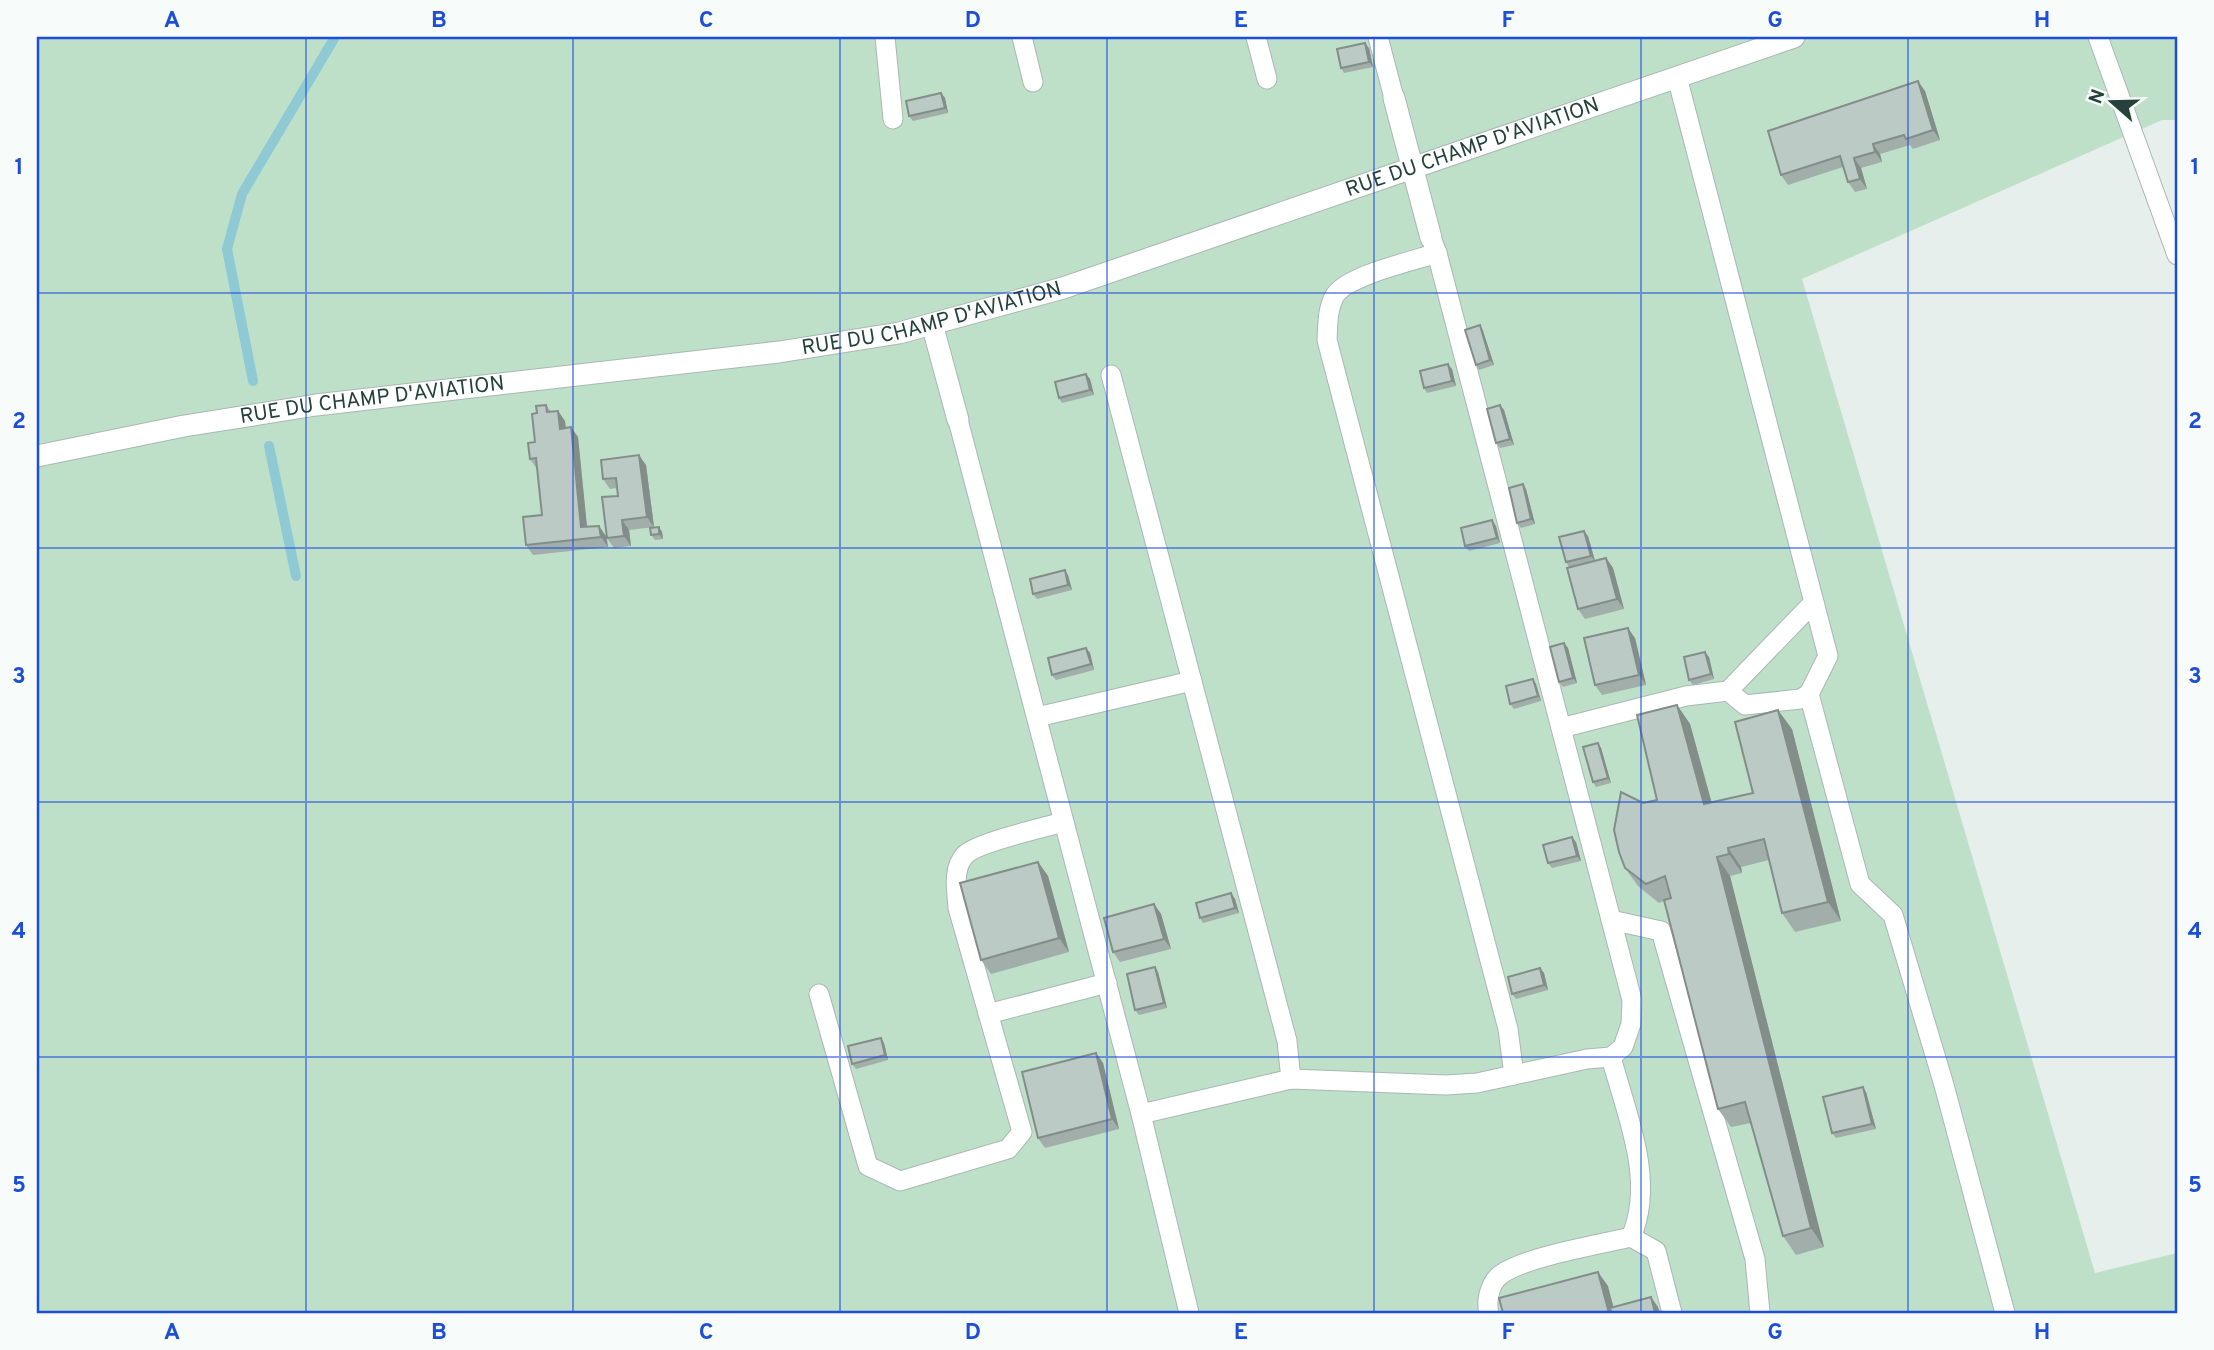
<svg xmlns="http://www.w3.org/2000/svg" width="2214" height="1350" font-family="Overpass,sans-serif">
  <rect width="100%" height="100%" fill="#e6efeb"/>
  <!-- green -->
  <path fill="#bfe0c8" d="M37,37H2177V120H2162L1802,279L2095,1273L2177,1253V1313H37Z"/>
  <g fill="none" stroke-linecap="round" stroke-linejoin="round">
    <!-- stream -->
    <g stroke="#8ec9d4" stroke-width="10">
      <path d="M253,381L227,249L242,194L335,37"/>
      <path d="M269,446L296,576"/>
    </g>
    <defs>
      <g id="service">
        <path d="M885,37L893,119"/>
        <path d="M1022,37L1033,82"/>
        <path d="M1256,37L1267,79"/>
        <path d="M1378,37L1394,98"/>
        <path d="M2098,37L2177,255"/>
        <path d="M1677,77L1828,656L1809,694L1860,884L1893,915L1944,1085L2005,1313"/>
        <path d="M1437,253C1414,261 1344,276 1334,297C1327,311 1328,325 1327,340L1508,1029L1514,1075"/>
        <path d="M1111,375L1287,1041L1291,1079"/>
        <path d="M958,420L1141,1114L1189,1313"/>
        <path d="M1809,694L1800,699L1745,705L1728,691L1814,602"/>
        <path d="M1037,717L1192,681"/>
        <path d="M1561,728L1686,696L1728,691"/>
        <path d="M1611,920L1661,931L1755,1259L1760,1313"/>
        <path d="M819,994L868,1166L900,1181L1008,1149L1022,1132L958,908C957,891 952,869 965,855C976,843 1045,827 1064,822"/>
        <path d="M988,1014L1107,983"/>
        <path d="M1611,1057C1626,1113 1656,1181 1631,1237"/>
        <path d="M1141,1114L1291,1079L1446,1085L1477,1083L1587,1059L1611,1057L1623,1047L1631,1024L1632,1000L1437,253L1431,238"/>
        <path d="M1489,1313C1486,1303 1489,1287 1497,1278C1516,1258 1602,1244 1631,1237L1656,1251L1672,1313"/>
      </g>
      <g id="minor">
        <path d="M1394,98L1431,238"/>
        <path d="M932,324L958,420"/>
      </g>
      <g id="tertiary">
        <path id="s1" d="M37,456L184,426L316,405L779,352L899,333L1063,288L1794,37"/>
      </g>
    </defs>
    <!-- service casing -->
    <use href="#service" stroke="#a8b8b2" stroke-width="21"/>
    <!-- minor casing -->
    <use href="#minor" stroke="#a8b8b2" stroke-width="23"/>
    <!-- tertiary casing -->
    <use href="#tertiary" stroke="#a8b8b2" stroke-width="23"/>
    <!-- service -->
    <use href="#service" stroke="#fff" stroke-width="19"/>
    <!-- minor -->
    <use href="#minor" stroke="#fff" stroke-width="21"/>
    <!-- tertiary -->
    <use href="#tertiary" stroke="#fff" stroke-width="21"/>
  </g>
  <!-- wall -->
  <g fill="#a1aea9">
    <path d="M1369,48L1373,67L1344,73L1341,68Z"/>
    <path d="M1925,91L1940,140L1913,149L1910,145L1880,154L1882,162L1861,168L1867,189L1855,192L1848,182L1843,167L1788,185L1781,175Z"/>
    <path d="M941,93L945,98L948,113L913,121L909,116Z"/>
    <path d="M1480,325L1483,331L1494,365L1479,370L1476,365Z"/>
    <path d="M1452,369L1456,386L1427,393L1424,388Z"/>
    <path d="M1086,374L1090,379L1094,395L1062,403L1059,398Z"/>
    <path d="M546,405L551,412L558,411L565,421L566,428L578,437L587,527L606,536L618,496L617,488L610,489L603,479L646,465L654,527L629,530L631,546L614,548L607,538L608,547L533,555L526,545L542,515L537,469L530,459L535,442L537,413Z"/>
    <path d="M1500,405L1504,410L1514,445L1500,448L1496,443Z"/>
    <path d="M1526,489L1535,524L1521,528L1517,523Z"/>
    <path d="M1496,526L1500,543L1469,551L1465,546Z"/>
    <path d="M659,527L662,532L663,539L655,540L651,535Z"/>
    <path d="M1588,536L1595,561L1606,558L1613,568L1624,609L1585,619L1578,609L1569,567L1566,562Z"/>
    <path d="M1068,575L1072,590L1037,599L1033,594Z"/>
    <path d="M1635,638L1646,685L1602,695L1595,685Z"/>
    <path d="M1564,643L1568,648L1577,683L1563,687L1559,682Z"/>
    <path d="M1086,648L1090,653L1094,670L1056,680L1052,675Z"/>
    <path d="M1709,657L1714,679L1693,685L1689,680Z"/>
    <path d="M1533,679L1536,684L1541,701L1514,709L1510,704Z"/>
    <path d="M1677,705L1690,724L1712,803L1753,793L1792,729L1841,921L1795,932L1782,913L1769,860L1741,867L1742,873L1730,876L1824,1247L1796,1255L1783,1236L1751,1123L1731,1127L1718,1109L1664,901L1659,903L1638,886L1625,868L1643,803L1657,800Z"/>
    <path d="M1598,743L1601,748L1611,783L1596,787L1593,782Z"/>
    <path d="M1576,842L1581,861L1552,868L1548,863Z"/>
    <path d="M1038,862L1048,876L1069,952L991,974L981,960Z"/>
    <path d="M1231,893L1235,899L1239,913L1203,923L1200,918Z"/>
    <path d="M1154,904L1161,914L1171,949L1120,962L1113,952Z"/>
    <path d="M1155,967L1158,972L1167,1008L1139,1015L1135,1010Z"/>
    <path d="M1540,968L1544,973L1548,990L1516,999L1512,994Z"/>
    <path d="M884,1043L888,1060L856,1069L852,1064Z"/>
    <path d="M1096,1053L1103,1063L1119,1129L1045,1148L1038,1138Z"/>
    <path d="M1866,1092L1876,1129L1836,1138L1832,1133Z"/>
  </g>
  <!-- shaded-wall -->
  <g fill="#838d89">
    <path d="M1365,43L1369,48L1373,67L1369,62Z"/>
    <path d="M1918,81L1925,91L1940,140L1933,130Z"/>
    <path d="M941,93L945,98L948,113L945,108Z"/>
    <path d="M1873,144L1880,154L1882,162L1875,152Z"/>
    <path d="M1854,158L1861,168L1867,189L1860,179Z"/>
    <path d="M1480,325L1483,331L1494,365L1490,360Z"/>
    <path d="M1448,364L1452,369L1456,386L1452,381Z"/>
    <path d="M1086,374L1090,379L1094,395L1090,390Z"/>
    <path d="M1500,405L1504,410L1514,445L1510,439Z"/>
    <path d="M558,411L565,421L567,439L560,429Z"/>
    <path d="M571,427L578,437L588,537L581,527Z"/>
    <path d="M639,455L646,465L654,527L647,517Z"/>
    <path d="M1523,484L1526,489L1535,524L1531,519Z"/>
    <path d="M622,520L629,530L631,546L624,536Z"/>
    <path d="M1492,520L1496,526L1500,543L1497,538Z"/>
    <path d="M599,526L606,536L608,547L601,537Z"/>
    <path d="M659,527L662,532L663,539L659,534Z"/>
    <path d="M1584,531L1588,536L1595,561L1591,556Z"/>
    <path d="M1606,558L1613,568L1624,609L1617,599Z"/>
    <path d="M1065,570L1068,575L1072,590L1068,585Z"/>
    <path d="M1628,628L1635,638L1646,685L1639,675Z"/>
    <path d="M1564,643L1568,648L1577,683L1573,678Z"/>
    <path d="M1086,648L1090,653L1094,670L1091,664Z"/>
    <path d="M1705,652L1709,657L1714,679L1711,674Z"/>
    <path d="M1533,679L1536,684L1541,701L1538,696Z"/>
    <path d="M1677,705L1690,724L1717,823L1704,804Z"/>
    <path d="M1778,710L1792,729L1841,921L1828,902Z"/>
    <path d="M1598,743L1601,748L1611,783L1608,778Z"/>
    <path d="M1572,837L1576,842L1581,861L1577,856Z"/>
    <path d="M1728,848L1741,867L1742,873L1729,854Z"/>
    <path d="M1717,857L1730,876L1824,1247L1811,1228Z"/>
    <path d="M1038,862L1048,876L1069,952L1059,938Z"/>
    <path d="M1231,893L1235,899L1239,913L1235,908Z"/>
    <path d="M1154,904L1161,914L1171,949L1164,939Z"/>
    <path d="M1155,967L1158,972L1167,1008L1164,1003Z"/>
    <path d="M1540,968L1544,973L1548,990L1544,985Z"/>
    <path d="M881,1038L884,1043L888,1060L885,1055Z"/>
    <path d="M1096,1053L1103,1063L1119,1129L1112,1119Z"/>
    <path d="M1863,1087L1866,1092L1876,1129L1872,1124Z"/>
    <path d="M1598,1272L1608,1286L1615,1313H1609Z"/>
    <path d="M1651,1297L1658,1307L1660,1313H1655Z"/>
  </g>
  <!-- building -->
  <g fill="#bbcac4" stroke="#838d89" stroke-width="2">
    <path d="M1365,43L1369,62L1341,68L1337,49Z"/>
    <path d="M1918,81L1933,130L1906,139L1904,135L1873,144L1875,152L1854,158L1860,179L1848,182L1840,156L1781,175L1768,131Z"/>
    <path d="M941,93L945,108L909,116L906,101Z"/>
    <path d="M1480,325L1490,360L1476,365L1465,330Z"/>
    <path d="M1448,364L1452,381L1424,388L1420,371Z"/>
    <path d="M1086,374L1090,390L1059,398L1055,382Z"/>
    <path d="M546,405L547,412L558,411L560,429L571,427L581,527L599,526L601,537L526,545L523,517L542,515L536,458L530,459L528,443L535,442L532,414L537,413L536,406Z"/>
    <path d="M1500,405L1510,439L1496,443L1487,409Z"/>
    <path d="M639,455L647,517L622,520L624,536L607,538L602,497L618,496L616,478L603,479L601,460Z"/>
    <path d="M1523,484L1531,519L1517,523L1509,488Z"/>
    <path d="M1492,520L1497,538L1465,546L1461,528Z"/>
    <path d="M659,527V534L651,535L650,528Z"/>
    <path d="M1584,531L1591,556L1566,562L1559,537Z"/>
    <path d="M1606,558L1617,599L1578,609L1567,568Z"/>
    <path d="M1065,570L1068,585L1033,594L1030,579Z"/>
    <path d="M1628,628L1639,675L1595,685L1584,638Z"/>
    <path d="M1564,643L1573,678L1559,682L1550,647Z"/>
    <path d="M1086,648L1091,664L1052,675L1048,658Z"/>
    <path d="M1705,652L1711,674L1689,680L1684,657Z"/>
    <path d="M1533,679L1538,696L1510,704L1506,686Z"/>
    <path d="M1677,705L1704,804L1753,793L1735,722L1778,710L1828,902L1782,913L1764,839L1728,848L1729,854L1717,857L1811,1228L1783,1236L1745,1102L1718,1109L1664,900L1671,898L1665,876L1646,884L1625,868L1619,852L1614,830L1621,792L1643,803L1657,800L1637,715Z"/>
    <path d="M1598,743L1608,778L1593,782L1583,747Z"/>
    <path d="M1572,837L1577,856L1548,863L1543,845Z"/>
    <path d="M1038,862L1059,938L981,960L960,883Z"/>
    <path d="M1231,893L1235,908L1200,918L1196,903Z"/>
    <path d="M1154,904L1164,939L1113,952L1104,918Z"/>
    <path d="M1155,967L1164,1003L1135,1010L1127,974Z"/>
    <path d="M1540,968L1544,985L1512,994L1508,977Z"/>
    <path d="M881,1038L885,1055L852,1064L848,1046Z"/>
    <path d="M1096,1053L1112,1119L1038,1138L1022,1072Z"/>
    <path d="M1863,1087L1872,1124L1832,1133L1823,1097Z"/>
    <path d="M1598,1272L1609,1313H1503L1499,1298Z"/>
    <path d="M1651,1297L1655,1313H1611L1610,1308Z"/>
  </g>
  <!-- grid -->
  <path fill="none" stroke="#1d4ed8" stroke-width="2" stroke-opacity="0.55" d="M306,37V1313M573,37V1313M840,37V1313M1107,37V1313M1374,37V1313M1641,37V1313M1908,37V1313M37,293H2177M37,548H2177M37,802H2177M37,1057H2177"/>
  <g text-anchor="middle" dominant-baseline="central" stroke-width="6" stroke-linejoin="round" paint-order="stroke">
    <!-- street labels -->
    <g font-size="21" fill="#24423a" stroke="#f7fbf9">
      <text stroke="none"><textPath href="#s1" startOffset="1474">RUE DU CHAMP D'AVIATION</textPath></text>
      <text stroke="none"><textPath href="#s1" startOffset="906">RUE DU CHAMP D'AVIATION</textPath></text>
      <text stroke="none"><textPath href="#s1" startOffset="340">RUE DU CHAMP D'AVIATION</textPath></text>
    </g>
  </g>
  <!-- border -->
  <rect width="2214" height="1350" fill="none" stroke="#f7fbf9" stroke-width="77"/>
  <!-- north arrow -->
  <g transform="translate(2112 102) rotate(290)" stroke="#f7fbf9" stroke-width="5" paint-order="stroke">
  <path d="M0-5L12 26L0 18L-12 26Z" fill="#24423a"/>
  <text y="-10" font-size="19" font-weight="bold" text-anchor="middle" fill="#24423a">N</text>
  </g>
  <rect x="38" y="38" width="2138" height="1274" fill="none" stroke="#1d4ed8" stroke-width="2.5"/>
  <g font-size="23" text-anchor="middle" font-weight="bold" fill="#1d4ed8">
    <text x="172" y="27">A</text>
    <text x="439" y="27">B</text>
    <text x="706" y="27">C</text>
    <text x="973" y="27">D</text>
    <text x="1241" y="27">E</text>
    <text x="1508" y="27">F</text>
    <text x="1775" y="27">G</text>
    <text x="2042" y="27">H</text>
    <text x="19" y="174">1</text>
    <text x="2195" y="174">1</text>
    <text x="19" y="428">2</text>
    <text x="2195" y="428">2</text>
    <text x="19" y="683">3</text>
    <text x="2195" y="683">3</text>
    <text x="19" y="938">4</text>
    <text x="2195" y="938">4</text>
    <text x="19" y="1192">5</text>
    <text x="2195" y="1192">5</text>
    <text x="172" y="1339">A</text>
    <text x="439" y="1339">B</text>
    <text x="706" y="1339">C</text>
    <text x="973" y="1339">D</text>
    <text x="1241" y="1339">E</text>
    <text x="1508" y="1339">F</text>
    <text x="1775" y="1339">G</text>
    <text x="2042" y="1339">H</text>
  </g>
</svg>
